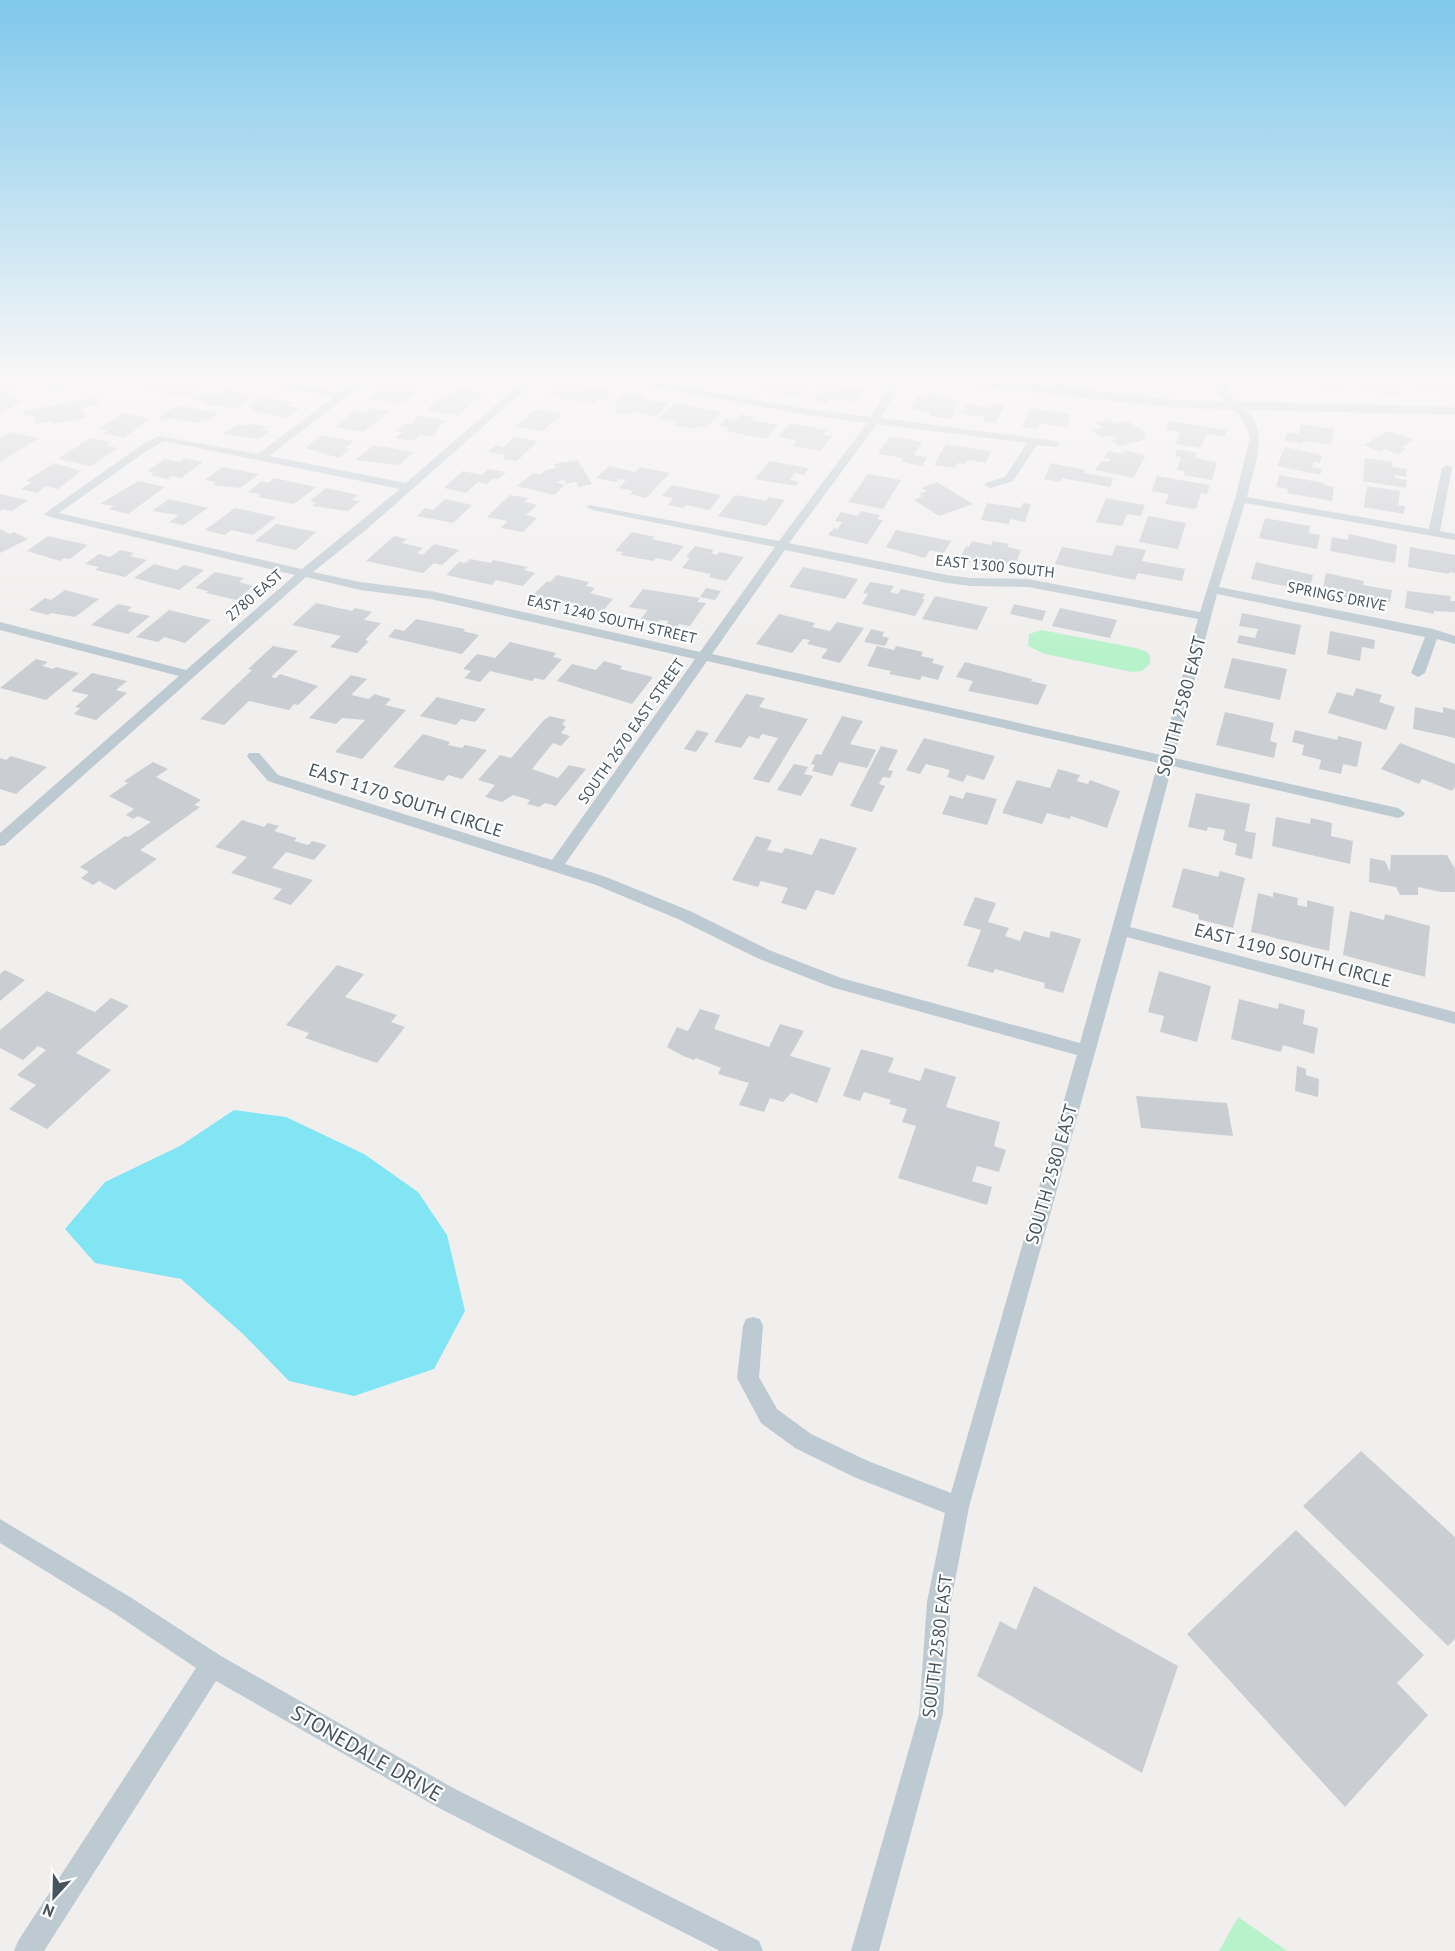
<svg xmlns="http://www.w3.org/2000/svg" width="1455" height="1951" font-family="'PT Sans',sans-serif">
  <rect width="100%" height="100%" fill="#f1eeee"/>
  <!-- green -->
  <g fill="#b8f2ca">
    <path d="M1041,630L1136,648L1147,652L1150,656V664L1142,671L1132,672L1045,654L1028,646L1029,634Z"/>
    <path d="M1238,1917L1287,1951H1219Z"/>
  </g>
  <!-- water -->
  <path fill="#82e5f3" d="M234,1110L286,1117L364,1154L418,1192L447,1235L465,1311L434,1369L354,1396L289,1381L243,1334L181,1279L95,1263L65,1229L105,1182L180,1146Z"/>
  <!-- building -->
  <g fill="#caced3">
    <path d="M105,378H147L137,385L123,382L116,386L98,383Z"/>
    <path d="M718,378H750L745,383L734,380L728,386L713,383Z"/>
    <path d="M760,378H801L812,380L797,398L763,390L767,385L756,383Z"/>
    <path d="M1297,378H1338L1343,379L1340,390L1296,383Z"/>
    <path d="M1357,378L1400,383L1399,395L1375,393L1376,391L1356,388Z"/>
    <path d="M171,379L196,384L194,385L202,386L185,397L142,389L155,380L165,382Z"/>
    <path d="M1413,379L1452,380L1455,393L1420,391Z"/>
    <path d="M400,381L418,384L410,391L417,392L405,402L398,404L370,399L386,385L394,386Z"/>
    <path d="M820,382L865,390L855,402L831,398L826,404L812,401L822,389L815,388Z"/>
    <path d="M13,383L6,396L23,402L0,412V384Z"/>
    <path d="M563,383L575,384L613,391L604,400L599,399L594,404L549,396Z"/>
    <path d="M458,388L483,393L458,416L426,410L442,396L447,397Z"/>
    <path d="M224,389L249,394L246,397L251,398L236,408L202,404L206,402L194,400L205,392L216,395Z"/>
    <path d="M625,393L645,396L643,399L669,403L656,417L633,411L630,415L613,412L619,406L613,405Z"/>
    <path d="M929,394L951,397L950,400L959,401L951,419L929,416L931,412L911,409L917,396L927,397Z"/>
    <path d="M96,397L99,405L83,408L86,418L52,424L51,421L36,424L34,416L25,417L23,411Z"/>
    <path d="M263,397L292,402L287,405L300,408L286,418L252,411L255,409L247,408Z"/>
    <path d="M675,403L721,412L706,428L698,426L695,429L674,425L677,422L659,418Z"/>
    <path d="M967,404L989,407L991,404L1005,406L995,423L983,421L985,417L961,414Z"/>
    <path d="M177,405L219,413L210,420L203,419L197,423L170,418L167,420L157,418Z"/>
    <path d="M371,408L390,411L364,432L337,427L353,411L364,413Z"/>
    <path d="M1030,408L1071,414L1066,427L1040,423L1038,429L1022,427Z"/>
    <path d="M536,409L562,414L543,431L516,426Z"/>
    <path d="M124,413L150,419L124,438L103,433L109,430L100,428Z"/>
    <path d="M741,414L755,417L752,420L778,425L766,439L725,431L728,428L719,426L726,418L736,420Z"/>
    <path d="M418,415L446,421L435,430L439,431L432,437L420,435L412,441L395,438L402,432L397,431L406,423L411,424Z"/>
    <path d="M1109,419L1116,424L1128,421L1147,434L1142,435L1147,439L1119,446L1111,440L1117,439L1112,435L1101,437L1091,430L1103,428L1095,422Z"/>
    <path d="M1169,421L1227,430L1224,437L1206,434L1201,448L1176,444L1180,432L1166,430Z"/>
    <path d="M251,423L267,427L263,430L270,431L259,439L223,434L238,424L248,426Z"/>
    <path d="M790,423L827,430L823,435L832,436L821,451L793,446L797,441L778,437Z"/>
    <path d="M1301,424L1334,429L1331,445L1303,441L1302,444L1285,441L1287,432L1299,434Z"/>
    <path d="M1388,431L1414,440L1402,447L1406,449L1398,454L1385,449L1381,452L1364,445Z"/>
    <path d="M10,432L39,438L0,462V438Z"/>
    <path d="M321,435L354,441L345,448L350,449L339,458L305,448Z"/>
    <path d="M890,436L922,442L914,455L927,457L922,466L901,462L903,458L878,454Z"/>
    <path d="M514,437L538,441L517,461L502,459L506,455L488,452L495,445L504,447Z"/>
    <path d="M90,438L111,442L106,446L118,448L91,466L58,459Z"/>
    <path d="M946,444L991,451L986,463L968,460L966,464L958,463L955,468L934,465Z"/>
    <path d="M374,445L414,452L399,465L355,460Z"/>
    <path d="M1285,447L1322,455L1320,463L1314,462L1312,467L1322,469L1320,475L1277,466Z"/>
    <path d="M1177,449L1197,453L1195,458L1217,462L1212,480L1184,475L1185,471L1177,470L1181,457L1175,456Z"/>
    <path d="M1108,451L1123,454L1125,451L1146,455L1133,478L1095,470L1101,461L1109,462L1111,459L1104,458Z"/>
    <path d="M184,458L203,462L181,478L171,476L168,479L150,475L154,472L147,471L165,459L179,462Z"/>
    <path d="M1365,458L1393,462L1392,467L1407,469L1406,477L1395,475V478L1407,480L1406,488L1363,481Z"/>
    <path d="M578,460L592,484L579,487L576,482L566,484L564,480L556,482L565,485L554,495L517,486L533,473L540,475L546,470L556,468L554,464Z"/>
    <path d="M769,461L809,468L804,475L795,473L790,480L799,482L796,486L755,479Z"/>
    <path d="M54,463L81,471L58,489L46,486L37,493L21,489L32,482L26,481Z"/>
    <path d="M1051,463L1086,470L1084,473L1113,478L1110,487L1062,478L1060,482L1044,479Z"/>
    <path d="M609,466L635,472L640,467L670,473L646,498L630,494L633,491L619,488L626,480L619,479L616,482L596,478Z"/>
    <path d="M222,467L259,474L240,488L212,485L216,482L205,480Z"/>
    <path d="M488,469L506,472L498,479L493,478L487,484L478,482L466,493L444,488L463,471L482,475Z"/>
    <path d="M868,474L901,480L883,509L848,502Z"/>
    <path d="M1279,475L1324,483V485L1334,487L1332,501L1287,493L1288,489L1276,487Z"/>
    <path d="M1157,476L1210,485L1207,494L1201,493L1196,509L1165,504L1169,494L1152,491Z"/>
    <path d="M274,478L316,487L294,504L258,497L261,494L248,492L262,481L268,483Z"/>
    <path d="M138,481L165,487L128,514L109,509L114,506L100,504Z"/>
    <path d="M937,482L973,504L939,516L914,500L923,496L919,494L927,491L921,488Z"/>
    <path d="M672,485L721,495L709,510L686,505L683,508L668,505L673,498L662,496Z"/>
    <path d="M1367,486L1400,491L1398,505L1405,506L1404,514L1364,507Z"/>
    <path d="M326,488L358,495L352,500L360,501L348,511L312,506L316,503L310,501Z"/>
    <path d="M0,494L28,500L12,511L3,509L0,511Z"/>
    <path d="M510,495L528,498L524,502L537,505L526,515L537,518L523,532L501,528L507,521L487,517Z"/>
    <path d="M735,495L766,501L769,497L785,500L766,526L718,516Z"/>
    <path d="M1106,498L1145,505L1141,516L1127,514L1122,526L1096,522Z"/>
    <path d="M169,499L208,508L183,525L169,522L179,515L152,511Z"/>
    <path d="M445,499L472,505L453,523L417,516L425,508L433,510Z"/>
    <path d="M987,503L1021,508L1023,503L1031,504L1025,522L1010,519L1009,524L981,520Z"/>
    <path d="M235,508L276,517L253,535L231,530L225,535L205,530Z"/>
    <path d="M861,511L880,515L877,519L883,520L867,544L828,535L834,528L838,529L842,522L835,521L841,512L858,516Z"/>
    <path d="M1148,516L1186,523L1178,549L1139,542Z"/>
    <path d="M1265,518L1310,526L1309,533L1320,535L1317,549L1259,538Z"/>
    <path d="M276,524L316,532L296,550L255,541Z"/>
    <path d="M0,529L10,534L14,532L28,539L0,553Z"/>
    <path d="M896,530L951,541L944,553L930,550L925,558L886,547Z"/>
    <path d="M632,532L655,537L652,539L684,546L671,561L656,558L653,561L621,555L623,552L615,551Z"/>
    <path d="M1349,534L1397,545L1395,563L1330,551L1332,537L1348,540Z"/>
    <path d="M48,536L88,545L70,559L64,558L60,561L27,551Z"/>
    <path d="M394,536L407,539L402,543L423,548L417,553L423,555L434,544L459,550L442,565L434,563L423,573L366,561Z"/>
    <path d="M972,541L991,545L993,541L1009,544L1007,547L1021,550L1015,565L986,559L983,565L959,560L966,546L969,547Z"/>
    <path d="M1116,545L1146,550L1142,561L1185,569L1182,581L1138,573L1135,580L1055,564L1062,547L1112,556Z"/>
    <path d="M695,546L714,550L711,553L717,555L719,552L744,557L726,581L709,577L711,574L682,568L690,558L686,557Z"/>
    <path d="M1410,547L1455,555V573L1449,572V574L1408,567Z"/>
    <path d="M120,550L134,553L130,556L147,560L125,577L95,570L99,567L85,564L99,554L110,557Z"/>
    <path d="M470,559L491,563L493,560L528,567L524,570L535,573L523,586L496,580L492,585L446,575L459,562L466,563Z"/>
    <path d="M1256,562L1313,575L1309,591L1251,579Z"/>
    <path d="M154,564L177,570L184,565L204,570L179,590L134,578Z"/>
    <path d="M803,567L858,579L845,599L789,587Z"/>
    <path d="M215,572L244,578L239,582L253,586L237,600L206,593L208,591L195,588Z"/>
    <path d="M1326,573L1364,581L1363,585L1392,590L1390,602L1361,596V600L1322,593Z"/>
    <path d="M557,575L589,582L586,586L595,588L590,593L613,599L602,612L550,597L546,601L531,597L547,581L550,582Z"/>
    <path d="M870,582L894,586L890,592L898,594L901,589L925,594L922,599H925L915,616L862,604L868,594L863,593Z"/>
    <path d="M706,588L721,591L715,600L700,597Z"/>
    <path d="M643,589L700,598L697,602L706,603L690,626L679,624L677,628L666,625L669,621L660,620L658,622L641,619L648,610L629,607Z"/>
    <path d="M65,590L99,599L75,617L51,613L48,615L29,610L45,598L51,600Z"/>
    <path d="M1407,591L1451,596L1450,601H1455V612L1434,611V614L1405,608Z"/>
    <path d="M935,596L988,607L977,630L922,619Z"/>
    <path d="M316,603L352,611L355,608L372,612L364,620L381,623L365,640L369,641L357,653L330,647L341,636L292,625Z"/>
    <path d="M118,604L132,607L127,611L150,616L128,634L91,625Z"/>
    <path d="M1014,604L1046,611L1042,621L1010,614Z"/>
    <path d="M1060,608L1117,620L1110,638L1052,626Z"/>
    <path d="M169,610L211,620L185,643L164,637L158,642L136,637Z"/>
    <path d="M1242,613L1301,625L1295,655L1237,643L1239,635L1255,638L1258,629L1239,626Z"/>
    <path d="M779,614L815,623L812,627L830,631L837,622L864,628L840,663L821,658L828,649L807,644L810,640L803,639L792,653L756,644Z"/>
    <path d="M416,619L465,629L463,631L479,635L462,654L388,637L395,629L404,631Z"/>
    <path d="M871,629L884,632L882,636L889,638L885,646L864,642Z"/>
    <path d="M1330,631L1375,640L1374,649L1362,647L1360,661L1327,654Z"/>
    <path d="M510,642L556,653L553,657L562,659L544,680L535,678L532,681L490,671L480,682L464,678L471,671L463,669L477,654L495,658Z"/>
    <path d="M273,646L298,651L271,677L276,678L280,674L318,686L298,705L294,704L289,710L249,701L224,725L200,719L252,670L248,669Z"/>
    <path d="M877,646L894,650L896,646L923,652L921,656L934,659L932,663L944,666L938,680L922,676L920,680L889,674L891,671L867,666Z"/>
    <path d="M1232,658L1287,669L1280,700L1224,688Z"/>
    <path d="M36,659L48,662L42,666L53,669L56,667L79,673L46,700L0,688Z"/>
    <path d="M604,661L622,666L620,669L653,677L632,704L557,681L572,664L596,670Z"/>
    <path d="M965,662L1032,679L1031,681L1047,685L1038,705L968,691L973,681L956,677Z"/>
    <path d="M92,673L127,681L116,690L127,693L96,720L74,714L80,708L75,707L89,695L71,691Z"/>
    <path d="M351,675L367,679L351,695L369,699L374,694L391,699L385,705L406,710L362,759L335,752L365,720L342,718L336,724L309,718Z"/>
    <path d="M1356,688L1382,695L1379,702L1395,707L1386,730L1328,713L1337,692L1353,696Z"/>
    <path d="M746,694L765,698L759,707L808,719L769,783L753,779L778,738L762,734L759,739L749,736L741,748L714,742Z"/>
    <path d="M437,697L486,709L475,722L461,719L456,725L420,716Z"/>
    <path d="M1415,707L1443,713V707L1455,710V738L1413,729Z"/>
    <path d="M1225,712L1274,723L1270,741L1277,743L1274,758L1216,745Z"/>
    <path d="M550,716L566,720L562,724L566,727L561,733L570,736L561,746L553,743L532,769L558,778L569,765L586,769L556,806L545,803L539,807L527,804L530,800L513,795L502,802L485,797L495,785L478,780L500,755L511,758L544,720Z"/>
    <path d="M842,716L863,721L850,744L876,750L867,768L839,762L832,776L812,771L815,765L811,764L816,754L821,755Z"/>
    <path d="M697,730L709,733L696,752L684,749Z"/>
    <path d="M1295,730L1337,740L1338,736L1362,742L1357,767L1343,764L1341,774L1319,769L1321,760L1302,755L1304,745L1292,742Z"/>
    <path d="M423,734L450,742L448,745L462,748L465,745L487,750L462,779L448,775L443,781L393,767Z"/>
    <path d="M924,738L995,756L984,780L967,775L963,782L947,777L950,770L926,764L920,774L906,770Z"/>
    <path d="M1400,743L1455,764V787L1452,791L1422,779L1419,784L1381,769Z"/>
    <path d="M881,746L898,750L888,770L893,771L890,778L883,777L879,784L885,786L872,812L850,806Z"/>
    <path d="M11,756L47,767L16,794L0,789V758L6,760Z"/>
    <path d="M153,762L168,769L156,777L201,800L194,805L200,807L140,850L157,859L115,890L99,881L93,885L81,878L89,872L80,867L125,836L128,837L151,822L138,816L133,819L126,815L134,809L109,796L128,783L124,781Z"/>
    <path d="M794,764L808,767L804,774L813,776L801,796L777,790Z"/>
    <path d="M1058,769L1080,775L1077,781L1088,784L1090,780L1120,791L1107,828L1071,816L1070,819L1047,813L1042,824L1002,813L1017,780L1050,788Z"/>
    <path d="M966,792L997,799L987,825L942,814L950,795L963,799Z"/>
    <path d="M1196,793L1250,804L1245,831L1256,833L1252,859L1235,855L1237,844L1223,840L1225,830L1208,827L1207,831L1188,827Z"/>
    <path d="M1276,817L1310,824L1311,818L1332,823L1331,836L1353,841L1350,864L1272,846Z"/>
    <path d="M242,820L264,827L268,823L279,826L274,831L297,838L294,841L308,845L312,841L327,845L314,860L286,852L272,868L313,880L291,905L273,899L282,889L231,873L247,857L215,847Z"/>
    <path d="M756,836L772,840L767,850L782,853L785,848L812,855L820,838L857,848L834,895L816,890L806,910L781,903L788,888L761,881L758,887L732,880Z"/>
    <path d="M1391,855H1447L1455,869V892H1441L1418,887V895H1400L1396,887L1369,882L1370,858L1385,861L1390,872Z"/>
    <path d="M1183,868L1218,877L1220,871L1245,878L1233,928L1198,919L1199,915L1172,907Z"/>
    <path d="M1273,892L1298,898L1297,905L1307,907V900L1334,907L1329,951L1251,932L1258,893L1273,897Z"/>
    <path d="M975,897L996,903L988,922L1009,928L1005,936L1020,941L1024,931L1049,938L1051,931L1081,939L1063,993L1044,988L1045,983L995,969L993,973L967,966L981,930L963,925Z"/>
    <path d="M1350,911L1384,920L1385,914L1430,926L1425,977L1343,955Z"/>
    <path d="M337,965L364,974L345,997L397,1015L391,1022L405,1027L377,1063L305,1038L309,1033L286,1025Z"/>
    <path d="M5,970L25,980L0,1001V974Z"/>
    <path d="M1159,971L1211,986L1197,1042L1160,1032L1164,1016L1148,1012Z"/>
    <path d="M47,991L95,1012L111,998L129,1006L76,1053L111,1070L47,1129L9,1109L36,1085L17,1075L46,1050L38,1046L23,1060L0,1048V1030Z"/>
    <path d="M1239,999L1278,1009L1279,1003L1305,1010L1303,1024L1318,1028L1314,1054L1283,1045L1281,1052L1231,1039Z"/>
    <path d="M700,1009L720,1015L714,1029L769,1047L780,1024L804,1031L790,1056L831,1068L817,1103L791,1093L783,1102L770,1098L764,1112L739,1105L749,1083L718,1074L721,1068L696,1058L694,1060L683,1056L667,1047L677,1027L688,1031Z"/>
    <path d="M861,1049L894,1058L888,1072L920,1081L925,1068L956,1077L946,1107L1000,1122L994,1146L1006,1150L999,1172L977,1166L972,1181L992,1187L987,1205L898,1178L916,1126L902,1122L907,1109L889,1104L891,1100L864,1092L860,1101L843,1096Z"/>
    <path d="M1297,1066L1306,1069V1075L1319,1079L1318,1097L1295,1091Z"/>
    <path d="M1136,1096L1227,1103L1233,1136L1141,1128Z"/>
    <path d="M1361,1451L1455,1537V1639L1448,1646L1303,1506Z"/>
    <path d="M1296,1530L1424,1655L1397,1683L1428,1715L1345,1807L1187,1634Z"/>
    <path d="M1034,1586L1178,1666L1142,1773L977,1676L1000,1621L1016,1630Z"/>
  </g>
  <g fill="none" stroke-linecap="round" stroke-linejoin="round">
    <!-- minor -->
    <g fill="#bdcad1" fill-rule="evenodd">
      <path d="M60,378H72L56,389H50V385Z"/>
      <path d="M242,378H265L340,393L359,378H371L269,456L406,483L527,378H538L367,529L313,572L360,582L431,591L700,652L775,547L593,510L587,507L589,505L779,541L867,423L800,414L609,378H633L800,408L871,417L893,378H903L881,418L1056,441L1061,444L1056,447L1037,445L1013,481L990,488L985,485L986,483L1005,477L1027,443L877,424L789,543L947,575L971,578L1028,579L1200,612L1235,499L1250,437L1243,420L1218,393L1210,378H1220C1227,394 1239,403 1250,415C1269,436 1252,472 1247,497L1429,529L1442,468L1447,465L1452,468L1440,531L1455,534V540L1245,503L1219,587L1433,629L1455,636V644L1437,639L1425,673L1418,677L1411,673L1425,637L1217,594L1174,758L1398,808L1405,813L1403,816L1398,818L1172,766L1130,927L1455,1012V1024L1127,937L969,1507L951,1602L943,1714L879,1951H851L919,1714L927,1602L945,1513L854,1477L795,1448L761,1423L737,1378L743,1326L746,1319L753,1317L760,1319L763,1326L759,1377L777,1409L811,1434L868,1461L951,1493L1077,1055L831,987L757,958L678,919L596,885L268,781L249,759L247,756L249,753H259L278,775L552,860L695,659L431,599L360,590L306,577L5,845L0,846V833L179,676L0,630V622L186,670L295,575L50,517L44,514L140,446L159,436L258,454L334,397ZM164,441L400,489L302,569L59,513L148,450ZM785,550L947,583L971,586L1028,587L1198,619L1161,755L712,654ZM707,661L1158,763L1080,1043L841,978L769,950L690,911L606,877L565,864Z"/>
      <path d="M1056,378H1066L1062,392L1057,395L1052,392Z"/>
      <path d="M0,1519L130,1597L221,1656L455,1789L759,1941L763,1951H720L437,1807L216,1681L44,1951H14L18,1941L196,1668L114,1613L0,1543Z"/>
    </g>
    <!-- secondary -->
    <path fill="#bdccd7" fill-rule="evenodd" d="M937,378H983L1176,400L1455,407V415L1176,408L943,382Z"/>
  </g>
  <!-- sky -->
  <linearGradient id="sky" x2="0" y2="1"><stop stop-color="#7fc8ec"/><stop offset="0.58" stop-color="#f9f7f7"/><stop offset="1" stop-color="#f9f7f7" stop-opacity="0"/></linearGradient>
  <rect width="1455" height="652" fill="url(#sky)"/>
  <g text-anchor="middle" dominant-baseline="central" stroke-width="4.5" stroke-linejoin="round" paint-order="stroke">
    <!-- far-street labels -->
    <g font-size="15" fill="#45545d" stroke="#fff">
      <text transform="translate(995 566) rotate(6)">EAST 1300 SOUTH</text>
      <text transform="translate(254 595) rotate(-41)">2780 EAST</text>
      <text transform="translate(1337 596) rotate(11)">SPRINGS DRIVE</text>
      <text transform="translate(612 619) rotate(13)">EAST 1240 SOUTH STREET</text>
      <text transform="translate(631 731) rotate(-55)">SOUTH 2670 EAST STREET</text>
    </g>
    <!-- street labels -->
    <g font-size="18" fill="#45545d" stroke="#fff">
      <text transform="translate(1181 706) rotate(-75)">SOUTH 2580 EAST</text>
      <text transform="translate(406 800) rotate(18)">EAST 1170 SOUTH CIRCLE</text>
      <text transform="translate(1293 955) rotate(15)">EAST 1190 SOUTH CIRCLE</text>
      <text transform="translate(1051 1174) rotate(-74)">SOUTH 2580 EAST</text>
      <text transform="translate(937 1646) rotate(-83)">SOUTH 2580 EAST</text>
    </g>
    <!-- near-street labels -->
    <g font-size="21" fill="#45545d" stroke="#fff">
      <text transform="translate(367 1753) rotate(30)">STONEDALE DRIVE</text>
    </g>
  </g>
  <!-- north arrow -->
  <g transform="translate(54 1897) rotate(202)" stroke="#ffffff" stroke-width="4.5" paint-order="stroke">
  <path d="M0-4.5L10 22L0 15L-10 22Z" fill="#45545d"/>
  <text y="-9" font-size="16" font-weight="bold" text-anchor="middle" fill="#45545d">N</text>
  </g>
</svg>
